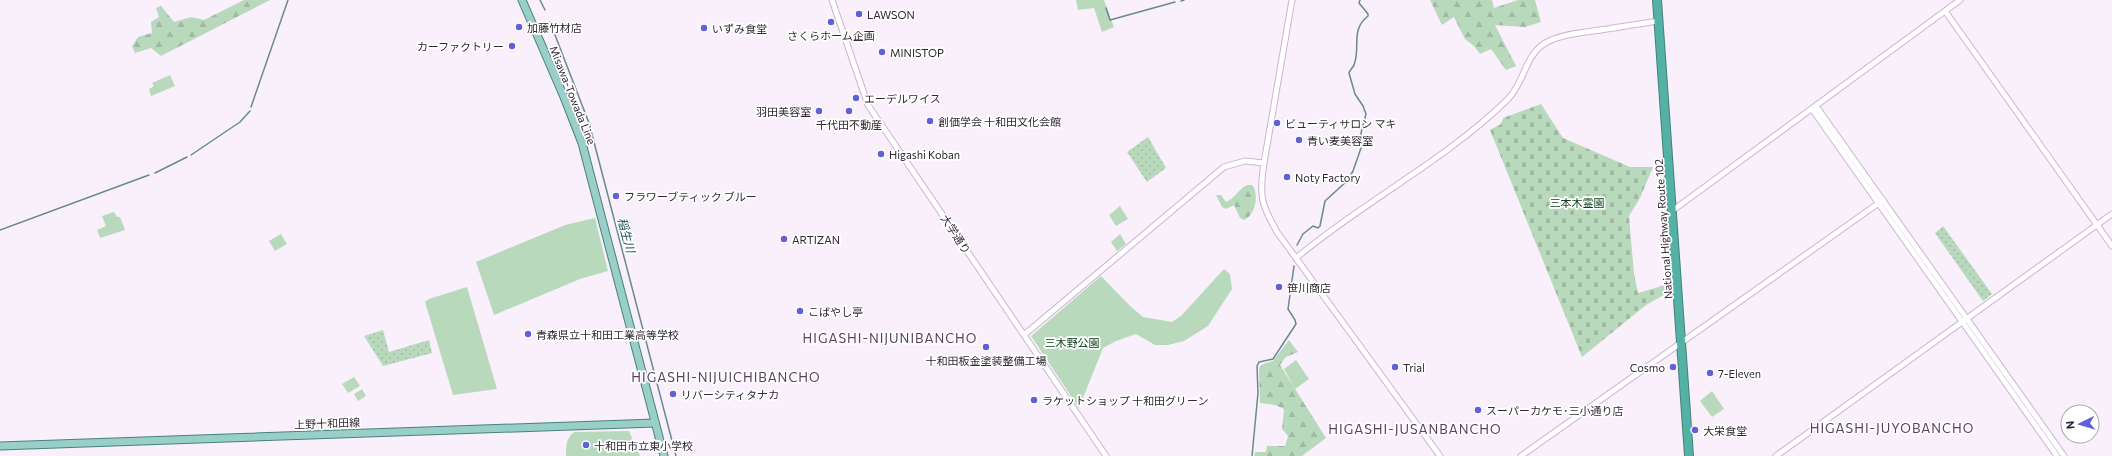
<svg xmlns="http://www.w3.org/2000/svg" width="2112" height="456" font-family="Commissioner,'Noto Sans JP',sans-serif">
  <defs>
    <pattern id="grass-dots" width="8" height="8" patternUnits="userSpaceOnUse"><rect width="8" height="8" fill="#b9d9bd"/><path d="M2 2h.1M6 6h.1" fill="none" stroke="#9fbaa3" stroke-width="1.8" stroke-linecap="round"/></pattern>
    <pattern id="forest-firs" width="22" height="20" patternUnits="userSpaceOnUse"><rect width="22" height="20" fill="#b9d9bd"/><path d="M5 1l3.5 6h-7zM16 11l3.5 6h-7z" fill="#9fbaa3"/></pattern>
    <pattern id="cemetery-stones" width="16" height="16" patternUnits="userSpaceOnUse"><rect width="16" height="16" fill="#b9d9bd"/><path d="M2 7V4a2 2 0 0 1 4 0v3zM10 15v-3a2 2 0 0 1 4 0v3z" fill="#9fbaa3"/></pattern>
  </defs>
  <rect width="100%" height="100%" fill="#f9f0fc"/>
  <!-- grass -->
  <g fill="url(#grass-dots)">
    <path d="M1148,137L1166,168L1147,182L1127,152Z"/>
    <path d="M1943,226L1992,294L1983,301L1935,233Z"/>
    <path d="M383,330L389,352L429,340L432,353L383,366L364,336Z"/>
  </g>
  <!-- forest -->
  <g fill="url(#forest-firs)">
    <path d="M244,0H270L161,56L151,48L135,53L132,46L138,37L152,33L151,22L159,17L156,8L161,6L174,22L191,17L204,20Z"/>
    <path d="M1430,0H1492L1494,8L1518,0H1535L1541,22L1525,27L1495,25L1516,66L1506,70L1491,49L1480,54L1474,46L1465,39L1454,17L1442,25Z"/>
    <path d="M1247,185H1252C1260,194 1255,216 1244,220L1240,218L1234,205L1226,209L1222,207L1216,195H1221L1226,202C1236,198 1237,190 1247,185Z"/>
    <path d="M1289,340L1298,352L1286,357L1280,365L1326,438L1302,456H1254L1255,452H1266L1267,446H1285L1288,436L1282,429L1284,409L1275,405L1260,403L1259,368L1263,364L1273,361Z"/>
  </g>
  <!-- cemetery -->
  <path fill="url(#cemetery-stones)" d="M1541,104L1563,138L1630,167H1653L1640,198L1629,216L1634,274L1638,293L1672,283L1674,289L1646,305L1582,357L1490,130L1501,124L1503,118Z"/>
  <!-- green -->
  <g fill="#b9d9bd">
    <path d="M1076,0H1104L1114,27L1102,32L1094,8L1078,10Z"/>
    <path d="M170,75L175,86L151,96L149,89L154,86L152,83Z"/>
    <path d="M1120,206L1128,219L1116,226L1109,215Z"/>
    <path d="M114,212L117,217H120L125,230L100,238L97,230L106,226L102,216Z"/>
    <path d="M595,218L608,271L580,279L494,315L476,262L565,225Z"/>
    <path d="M281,234L287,244L275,251L269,241Z"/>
    <path d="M1120,234L1126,244L1117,251L1111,242Z"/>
    <path d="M1224,269L1230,274L1232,289L1208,326L1184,341L1168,345H1155L1136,334L1116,341L1103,348L1079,408L1031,336L1101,276L1129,305L1143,317L1172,322L1181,316Z"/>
    <path d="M467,287L497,389L453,395L425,302L429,299Z"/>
    <path d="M1296,360L1309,379L1295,389L1284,369Z"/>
    <path d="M354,377L360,386L348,393L342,384Z"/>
    <path d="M362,389L366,396L358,401L354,394Z"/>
    <path d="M1712,391L1724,409L1712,417L1700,401Z"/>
    <path d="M629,431L640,456H566C566,445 566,439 574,432Z"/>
  </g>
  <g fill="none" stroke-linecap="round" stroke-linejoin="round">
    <!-- stream -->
    <g stroke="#688a8d" stroke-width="1.5">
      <path d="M540,0L545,10"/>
      <path d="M1181,1L1184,0"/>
      <path d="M1106,8L1110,20L1175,2"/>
      <path d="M550,22L589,123L676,456"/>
      <path d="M251,107L288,0"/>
      <path d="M191,155L240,122L250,111"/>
      <path d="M155,173L187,157"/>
      <path d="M0,230L149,175"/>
      <path d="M1297,245L1303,234L1313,226L1318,228L1320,226L1325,201L1347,181L1353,171L1361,148V133L1366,114L1363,106L1355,94L1349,73C1350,69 1353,68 1354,65C1361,47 1350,30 1368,16V14L1359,3L1360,0"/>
      <path d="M1252,456L1258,393L1257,366L1259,362L1273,359L1296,324L1295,320L1288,309L1294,266"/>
    </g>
    <defs>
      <g id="minor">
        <path d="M832,0L868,105L1106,456"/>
        <path d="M1292,0L1264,163C1259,196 1261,204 1277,232L1440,456"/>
        <path d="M1945,11L2112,246"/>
        <path d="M1816,106L2064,456"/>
        <path d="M1812,109L2057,456"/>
        <path d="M1672,211L1960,0"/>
        <path d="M1296,258C1364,201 1445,161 1508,99C1526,81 1524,53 1549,41C1563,34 1579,33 1593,31C1615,28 1637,24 1659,21"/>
        <path d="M1024,335L1224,167L1245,161L1264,163"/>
        <path d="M1521,456L1883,200"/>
        <path d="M1776,456L2112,214"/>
      </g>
      <g id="major">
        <path d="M522,0L564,97L582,143L664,456"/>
        <path d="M0,446L655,423"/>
      </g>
      <path id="highway" d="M1657,0L1689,456"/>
    </defs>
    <!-- minor casing -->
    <use href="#minor" stroke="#cab5d2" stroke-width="7"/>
    <!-- major casing -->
    <use href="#major" stroke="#47817d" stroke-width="9"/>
    <!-- highway casing -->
    <use href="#highway" stroke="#47817d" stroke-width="10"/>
    <!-- minor -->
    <use href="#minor" stroke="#fff" stroke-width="5"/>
    <!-- major -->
    <use href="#major" stroke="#98d0c9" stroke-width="7"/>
    <!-- highway -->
    <use href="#highway" stroke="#54b1a5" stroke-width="8"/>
  </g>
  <!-- markers -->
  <g fill="#6061da" stroke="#fff" stroke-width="1.5">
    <circle cx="859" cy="14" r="4"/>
    <circle cx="831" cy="22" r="4"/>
    <circle cx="519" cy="27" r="4"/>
    <circle cx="704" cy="28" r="4"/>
    <circle cx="512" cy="46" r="4"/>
    <circle cx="882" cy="52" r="4"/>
    <circle cx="856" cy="98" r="4"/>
    <circle cx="819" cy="111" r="4"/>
    <circle cx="849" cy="111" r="4"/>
    <circle cx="930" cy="121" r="4"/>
    <circle cx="1277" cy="123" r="4"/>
    <circle cx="1299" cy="140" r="4"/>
    <circle cx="881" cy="154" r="4"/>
    <circle cx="1287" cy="177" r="4"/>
    <circle cx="616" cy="196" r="4"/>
    <circle cx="784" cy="239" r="4"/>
    <circle cx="1279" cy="287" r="4"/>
    <circle cx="800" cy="311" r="4"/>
    <circle cx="528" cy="334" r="4"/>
    <circle cx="986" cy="347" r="4"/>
    <circle cx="1395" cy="367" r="4"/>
    <circle cx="1673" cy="367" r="4"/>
    <circle cx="1710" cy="373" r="4"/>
    <circle cx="673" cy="394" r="4"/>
    <circle cx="1034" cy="400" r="4"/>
    <circle cx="1478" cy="410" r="4"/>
    <circle cx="1695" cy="430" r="4"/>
    <circle cx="586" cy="445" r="4"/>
  </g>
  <g text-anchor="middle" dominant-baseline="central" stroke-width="3.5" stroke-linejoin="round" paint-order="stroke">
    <!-- poi labels -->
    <g font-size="11" fill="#302833" stroke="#fff" text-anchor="start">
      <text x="867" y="14">LAWSON</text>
      <text x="527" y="27">加藤竹材店</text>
      <text x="712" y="28">いずみ食堂</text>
      <text x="831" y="35" text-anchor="middle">さくらホーム企画</text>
      <text x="504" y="46" text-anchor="end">カーファクトリー</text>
      <text x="890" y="52">MINISTOP</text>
      <text x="864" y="98">エーデルワイス</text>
      <text x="811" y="111" text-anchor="end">羽田美容室</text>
      <text x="938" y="121">創価学会 十和田文化会館</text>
      <text x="1285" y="123">ビューティサロン マキ</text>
      <text x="849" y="124" text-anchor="middle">千代田不動産</text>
      <text x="1307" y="140">青い麦美容室</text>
      <text x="889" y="154">Higashi Koban</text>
      <text x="1295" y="177">Noty Factory</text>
      <text x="624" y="196">フラワーブティック ブルー</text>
      <text x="792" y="239">ARTIZAN</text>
      <text x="1287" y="287">笹川商店</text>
      <text x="808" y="311">こばやし亭</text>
      <text x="536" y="334">青森県立十和田工業高等学校</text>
      <text x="986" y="360" text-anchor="middle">十和田板金塗装整備工場</text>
      <text x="1403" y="367">Trial</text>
      <text x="1665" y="367" text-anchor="end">Cosmo</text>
      <text x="1718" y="373">7-Eleven</text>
      <text x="681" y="394">リバーシティタナカ</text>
      <text x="1042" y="400">ラケットショップ 十和田グリーン</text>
      <text x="1486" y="410">スーパーカケモ･三小通り店</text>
      <text x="1703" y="430">大栄食堂</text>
      <text x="594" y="445">十和田市立東小学校</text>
    </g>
    <!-- street labels -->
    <g font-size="11" fill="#302833" stroke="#fff">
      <text transform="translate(573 95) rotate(68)">Misawa-Towada Line</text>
      <text transform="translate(1663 229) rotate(-94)">National Highway Route 102</text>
      <text transform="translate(956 234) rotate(57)">大学通り</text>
      <text transform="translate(327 423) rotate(-2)">上野十和田線</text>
    </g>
    <!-- park labels -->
    <g font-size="11" fill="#0a401a" stroke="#fff">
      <text x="1577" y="202">三本木霊園</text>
      <text x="1072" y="342">三木野公園</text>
    </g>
    <!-- water labels -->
    <g font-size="12" font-style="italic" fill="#1e4e4e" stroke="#fff">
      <text transform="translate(627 235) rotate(75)">稲生川</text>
    </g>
    <!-- quarter labels -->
    <g font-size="13" letter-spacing="1" fill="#56445c" stroke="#fff">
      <text x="890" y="338">HIGASHI-NIJUNIBANCHO</text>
      <text x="726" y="377">HIGASHI-NIJUICHIBANCHO</text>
      <text x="1892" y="428">HIGASHI-JUYOBANCHO</text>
      <text x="1415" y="429">HIGASHI-JUSANBANCHO</text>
    </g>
  </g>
  <!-- north arrow -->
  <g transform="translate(2080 424) rotate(265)"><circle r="19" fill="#ffffff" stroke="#aca9ad"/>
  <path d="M0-3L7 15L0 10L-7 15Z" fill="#6061da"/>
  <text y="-6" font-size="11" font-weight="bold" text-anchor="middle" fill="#302833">N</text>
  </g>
</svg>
